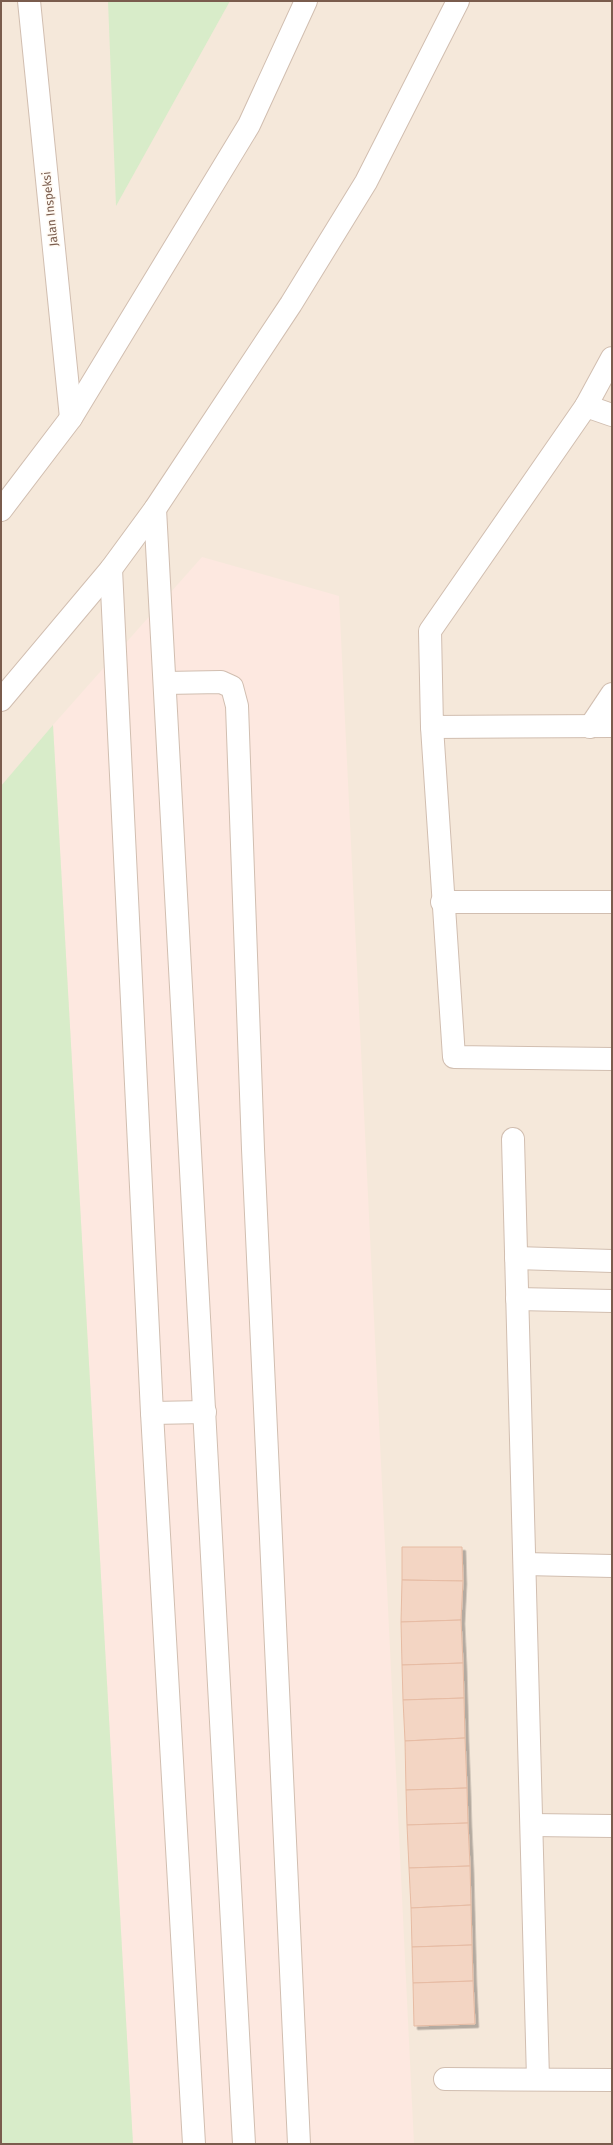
<svg xmlns="http://www.w3.org/2000/svg" width="613" height="2145" font-family="'Fira Sans',sans-serif">
  <defs>
    <filter id="shadow"><feDropShadow dx="3.5" dy="3.5" stdDeviation="0" flood-color="#0004"/></filter>
  </defs>
  <rect width="100%" height="100%" fill="#fdf6ec"/>
  <!-- residential -->
  <rect fill="#f5e8da" x="1" y="1" width="611" height="2143"/>
  <!-- commercial -->
  <path fill="#fde8e0" d="M202,557L339,596L414,2144H133L53,725Z"/>
  <!-- green -->
  <g fill="#d8ecc9">
    <path d="M108,1H230L116,206Z"/>
    <path d="M53,725L133,2144H1V786Z"/>
  </g>
  <!-- building -->
  <g fill="#f3d5c3" stroke="#e6bba3" filter="url(#shadow)">
    <path d="M402,1547H462L463,1581L402,1580Z"/>
    <path d="M402,1580L463,1581L461,1620L401,1622Z"/>
    <path d="M461,1620L463,1663L402,1665L401,1622Z"/>
    <path d="M463,1663L464,1698L403,1700L402,1665Z"/>
    <path d="M464,1698L465,1738L405,1741L403,1700Z"/>
    <path d="M465,1738L467,1788L406,1790L405,1741Z"/>
    <path d="M467,1788L468,1823L407,1825L406,1790Z"/>
    <path d="M468,1823L470,1866L409,1868L407,1825Z"/>
    <path d="M470,1866L471,1905L411,1908L409,1868Z"/>
    <path d="M471,1905L472,1945L412,1947L411,1908Z"/>
    <path d="M472,1945L473,1981L413,1983L412,1947Z"/>
    <path d="M473,1981L475,2024L414,2026L413,1983Z"/>
  </g>
  <g fill="none" stroke-linecap="round" stroke-linejoin="round">
    <defs>
      <g id="minor">
        <path d="M29,1L71,418"/>
        <path d="M612,358L586,406L430,631L432,727L612,726"/>
        <path d="M586,406L612,415"/>
        <path d="M155,509L244,2144"/>
        <path d="M111,569L152,1413L194,2144"/>
        <path d="M165,683L221,682L232,687L237,706L253,1149L299,2144"/>
        <path d="M432,727L454,1057L612,1059"/>
        <path d="M590,727L612,694"/>
        <path d="M442,902H612"/>
        <path d="M513,1139L538,2079"/>
        <path d="M516,1258L612,1261"/>
        <path d="M517,1299L612,1301"/>
        <path d="M152,1413L205,1412"/>
        <path d="M525,1564L612,1566"/>
        <path d="M532,1825L612,1826"/>
        <path d="M445,2079L612,2080"/>
      </g>
      <g id="tertiary">
        <path d="M1,510L71,418L249,125L306,1"/>
        <path d="M1,700L111,569L155,509L291,304L366,182L458,1"/>
      </g>
    </defs>
    <!-- minor casing -->
    <use href="#minor" stroke="#d1beb0" stroke-width="24"/>
    <!-- tertiary casing -->
    <use href="#tertiary" stroke="#d1beb0" stroke-width="24"/>
    <!-- minor -->
    <use href="#minor" stroke="#fff" stroke-width="22"/>
    <!-- tertiary -->
    <use href="#tertiary" stroke="#fff" stroke-width="22"/>
  </g>
  <g text-anchor="middle" dominant-baseline="central" stroke-width="3" stroke-linejoin="round" paint-order="stroke">
    <!-- street labels -->
    <g font-size="12" fill="#7a5c4d" stroke="#fffaf3">
      <text transform="translate(50 209) rotate(-96)">Jalan Inspeksi</text>
    </g>
  </g>
  <!-- border -->
  <rect width="613" height="2145" fill="none" stroke="#7a5c4d" stroke-width="4"/>
</svg>
